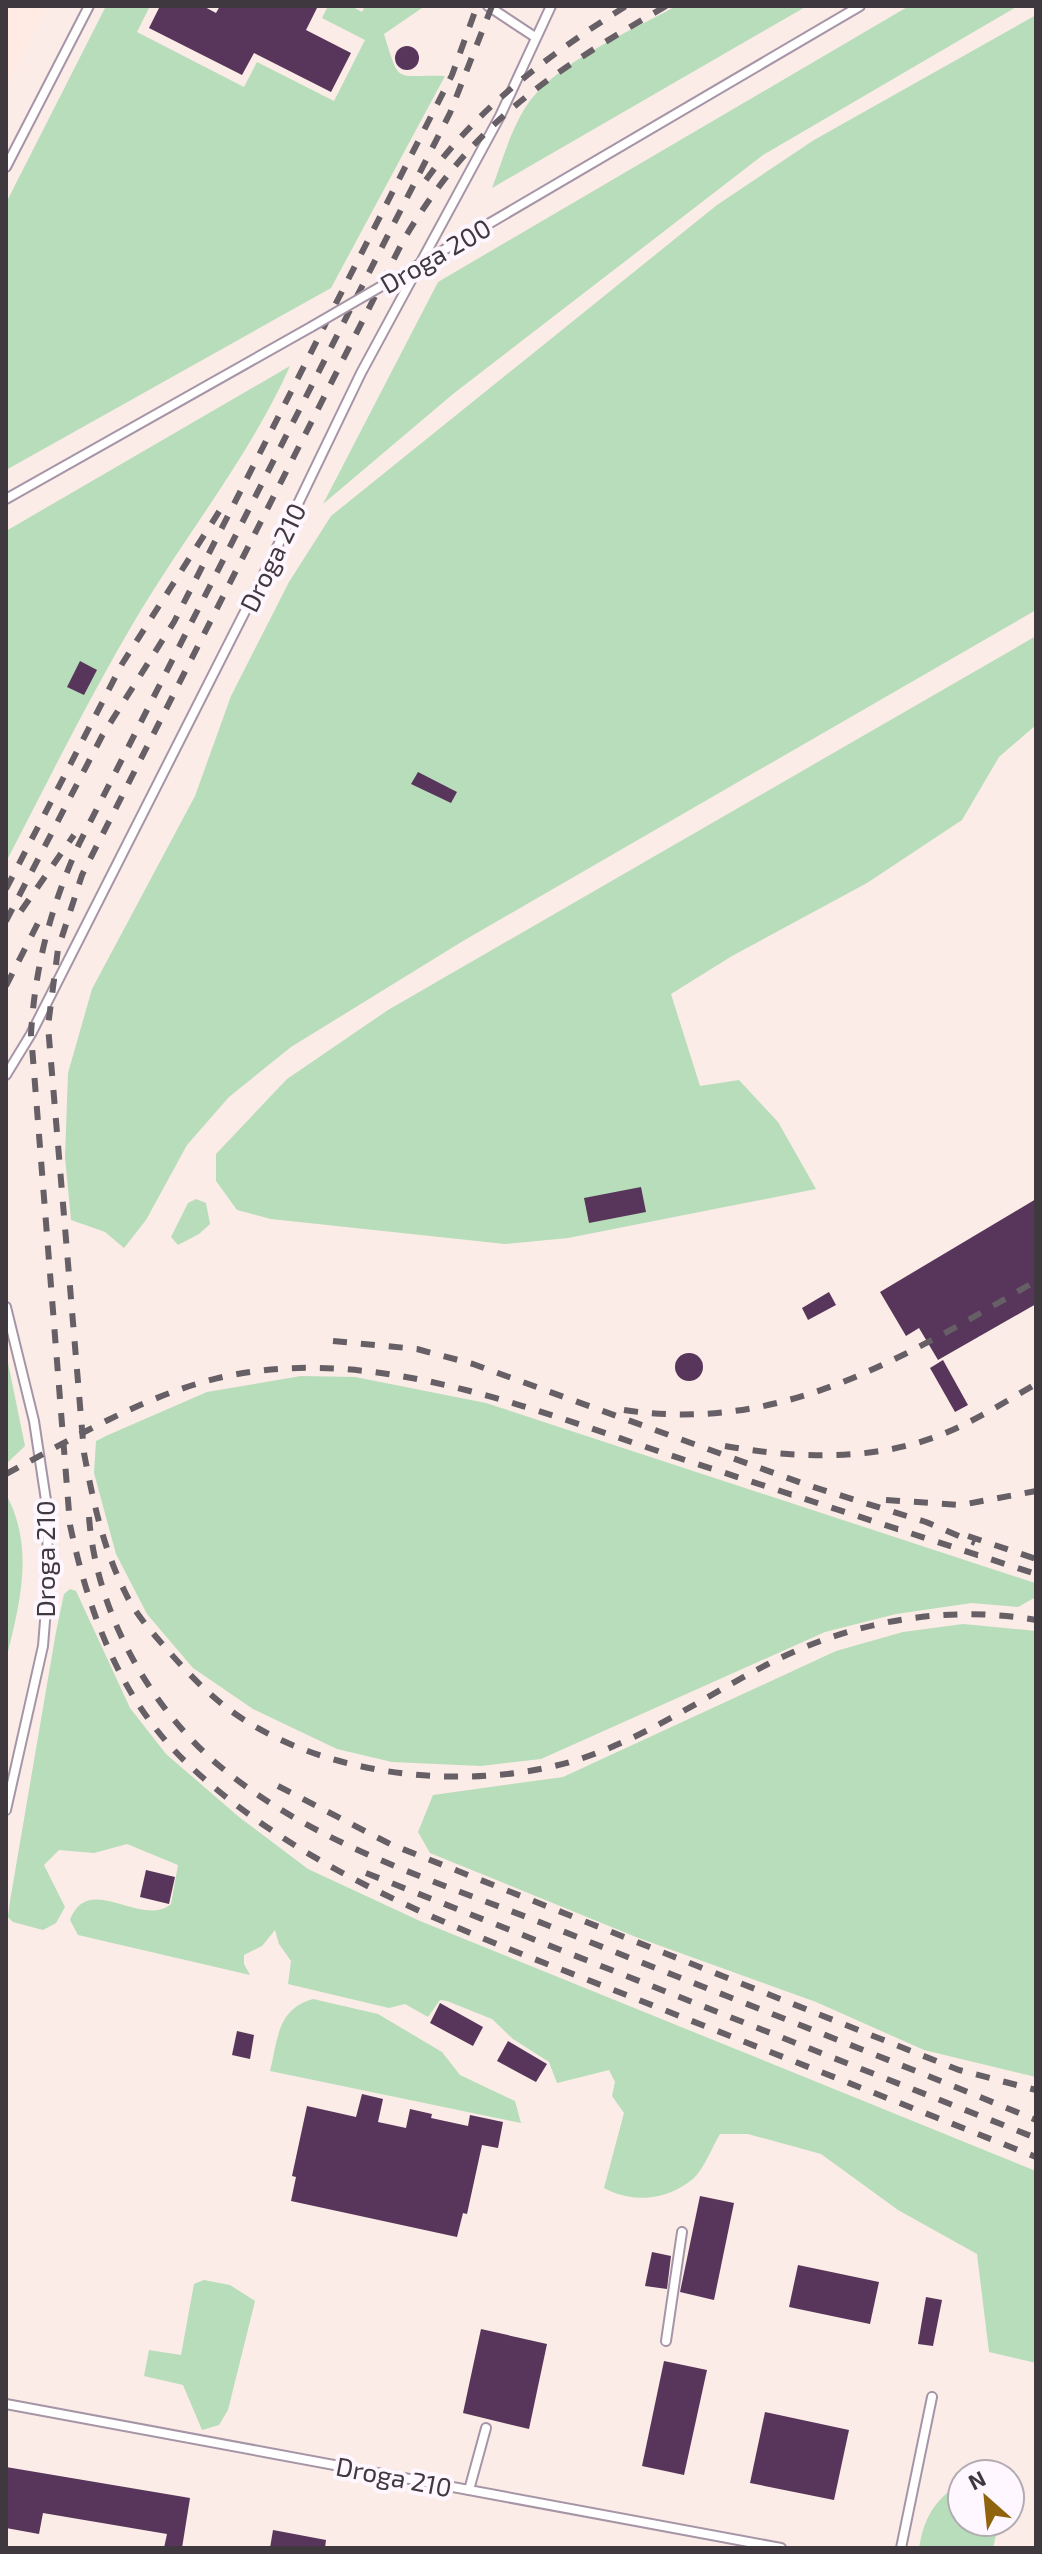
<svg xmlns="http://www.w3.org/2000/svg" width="1042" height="2554" font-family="'Exo 2',sans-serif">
  <rect width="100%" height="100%" fill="#fff7ff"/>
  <!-- industrial -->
  <path fill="#fbece7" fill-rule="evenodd" d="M48,6H1036V2548H6V91ZM962,2474H1010V2522H962Z"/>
  <!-- medical -->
  <path fill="#ffebe4" d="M6,6H48L6,91Z"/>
  <!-- green -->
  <g fill="#b7ddba">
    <path d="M106,6H150L137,32L244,87L257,62L334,101L365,40L322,18L328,6H351L362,12L365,6H425L384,34C400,87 395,74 445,76L331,288L6,470V203Z"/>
    <path d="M676,6H807L492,188C502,162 510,132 525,108C553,63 630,32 676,6Z"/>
    <path d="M909,6H1018L763,155L453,394L323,504L438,282Z"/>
    <path d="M1036,15V610L463,941L291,1047L229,1097L187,1145L146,1220L124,1248L105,1232L71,1220L65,1157L68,1073L92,989L195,796L231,696L289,582L331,516L717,205L814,140Z"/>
    <path d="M290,366C251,453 191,528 141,610C92,692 50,777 6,862V531Z"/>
    <path d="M1036,636V725L999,757L962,820L867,883L732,956L671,994L700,1086L739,1080L778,1122L816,1189L568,1238L505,1244L271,1219L237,1210L216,1181V1154L287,1079L388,1010Z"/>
    <path d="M196,1199L206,1203L210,1224L199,1234L178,1245L171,1237L188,1203Z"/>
    <path d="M6,1353L25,1446L6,1464Z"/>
    <path d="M301,1376L355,1377L486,1403L1035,1583L1036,1597L1018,1607L972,1603L896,1614L825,1632L541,1759L481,1766L392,1762L337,1749L253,1709L193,1668L147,1614L116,1554L94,1473L96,1441L108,1435L207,1392Z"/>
    <path d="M6,1494C35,1548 20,1603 6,1660Z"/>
    <path d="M70,1589L76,1591L130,1708L166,1754L239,1817L308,1869L420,1921L1036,2171V2363L989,2352L977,2254L898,2210L821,2154L748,2134H720C712,2147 705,2167 694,2178C669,2200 633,2204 604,2188L624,2113L612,2096L615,2082L609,2070L557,2083L549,2062L513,2039L492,2019L447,2001L440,2000L428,2017L405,2004L389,2008L288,1984L291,1961L279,1944L275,1930L262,1946L244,1955V1964L250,1975L78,1935L70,1920C89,1871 141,1929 171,1904L178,1865L127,1844L94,1853L59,1850L44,1865L65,1907L56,1923L43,1930L13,1922L8,1917L10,1901L56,1632L64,1594Z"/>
    <path d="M963,1624L1036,1631V2077L924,2050L816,2002L636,1937L430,1853L418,1832L433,1795L563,1777L836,1651L903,1632Z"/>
    <path d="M313,1999L378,2014L442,2052L460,2075L515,2101L521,2123L270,2071C278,2039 277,2009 313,1999Z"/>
    <path d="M204,2280L230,2285L255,2301L228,2410L219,2425L202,2430L183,2385L144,2376L149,2350L181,2355L194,2284Z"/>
    <path d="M962,2483V2522H999L993,2548H919C924,2518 935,2498 962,2483Z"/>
  </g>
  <!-- building -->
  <g fill="#58355a">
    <path d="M160,6H203L216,13L220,6H318L306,30L351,53L331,92L254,53L242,75L149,28Z"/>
    <circle cx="407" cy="58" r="12"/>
    <path d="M80,661L97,670L84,695L67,687Z"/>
    <path d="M418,772L457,792L451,803L411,784Z"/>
    <path d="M641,1187L646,1212L589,1223L584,1198Z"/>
    <path d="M1036,1199V1304L938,1360L919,1328L906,1336L880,1292Z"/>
    <path d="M829,1292L836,1305L808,1320L802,1308Z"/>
    <circle cx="689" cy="1367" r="14"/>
    <path d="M943,1360L968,1405L955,1412L930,1368Z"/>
    <path d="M146,1870L175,1877L169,1904L140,1897Z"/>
    <path d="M440,2003L483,2027L473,2046L430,2023Z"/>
    <path d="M237,2031L254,2035L250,2059L232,2055Z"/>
    <path d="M508,2041L547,2064L536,2082L497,2061Z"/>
    <path d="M362,2094L383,2099L378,2122L406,2128L410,2109L432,2114L431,2118L468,2126L470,2115L503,2122L498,2148L482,2145L467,2214L463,2213L457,2237L291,2201L296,2177L292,2176L307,2106L356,2117Z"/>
    <path d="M700,2196L734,2203L714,2300L680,2292Z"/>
    <path d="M652,2252L671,2256L667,2289L645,2286Z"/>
    <path d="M798,2265L879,2282L870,2324L789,2307Z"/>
    <path d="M926,2297L942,2300L933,2346L918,2344Z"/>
    <path d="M481,2329L547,2344L529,2429L463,2413Z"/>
    <path d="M664,2361L707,2370L684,2475L642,2466Z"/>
    <path d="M765,2412L849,2430L834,2500L750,2483Z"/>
    <path d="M6,2467L190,2498L182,2548H164L167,2534L43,2513L39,2534L6,2528Z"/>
    <path d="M273,2530L326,2540L325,2548H270Z"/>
  </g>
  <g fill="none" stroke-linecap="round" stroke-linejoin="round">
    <defs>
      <g id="lane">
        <path d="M488,6L535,37"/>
        <path d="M6,167L89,6"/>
        <path d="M461,240L860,6"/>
        <path d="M6,499L311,327"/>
        <path d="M6,1075L31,1034L268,566L361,373L500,116L551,6"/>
        <path d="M6,1307L34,1421L47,1507L48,1583L43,1646L6,1810"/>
        <path d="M666,2341L682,2232"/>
        <path d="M6,2404L781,2548"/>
        <path d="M469,2490L486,2428"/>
        <path d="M901,2548L932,2397"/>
      </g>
    </defs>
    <!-- lane casing -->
    <use href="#lane" stroke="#a695a6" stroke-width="12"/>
    <!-- lane -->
    <use href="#lane" stroke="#fff" stroke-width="8"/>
    <!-- rail -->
    <g stroke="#665f66" stroke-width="6" stroke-dasharray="14 14" stroke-linecap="butt">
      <path d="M492,6L450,113L79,844C51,906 35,966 31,1034L70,1525C89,1614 121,1702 190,1766C311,1879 477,1936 629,1996C765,2050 900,2103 1036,2157"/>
      <path d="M666,6C550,73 473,122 403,241L82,875L58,949L48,1026L84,1453C93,1501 103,1548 125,1592C134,1612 150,1630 164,1646C185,1670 207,1694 234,1713C327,1779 476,1793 583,1758C648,1736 706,1696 766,1665C849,1622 944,1604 1036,1620"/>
      <path d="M426,180C479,106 550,54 626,6"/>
      <path d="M6,889L122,664L222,507"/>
      <path d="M21,911L74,835"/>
      <path d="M6,921L102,736L174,622L452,75L477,6"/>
      <path d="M6,986L42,915"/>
      <path d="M333,1341L417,1349L473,1364L807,1485L926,1522L975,1543"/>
      <path d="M624,1410C783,1434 904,1357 1036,1281"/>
      <path d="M725,1446C798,1459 880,1462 950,1431C980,1418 1008,1400 1036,1384"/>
      <path d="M6,1474C76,1437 148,1393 227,1376C381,1344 540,1413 685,1460C802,1498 919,1536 1036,1574"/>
      <path d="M886,1500L961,1505L1036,1491"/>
      <path d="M89,1517C96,1611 149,1708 222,1768C315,1845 436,1881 547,1925C710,1990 874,2053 1036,2120"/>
      <path d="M968,1536L1036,1559"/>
      <path d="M278,1786L390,1844L959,2070L1036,2090"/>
      <path d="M366,1873L1036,2138"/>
    </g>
    <defs>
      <path id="lane-bridge" d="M311,327L461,240"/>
    </defs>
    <!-- lane-bridge casing -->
    <use href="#lane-bridge" stroke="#a695a6" stroke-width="12" stroke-linecap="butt"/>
    <!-- lane-bridge -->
    <use href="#lane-bridge" stroke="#fff" stroke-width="8"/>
  </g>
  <g text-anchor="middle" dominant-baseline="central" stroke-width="8" stroke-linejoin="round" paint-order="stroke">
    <!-- street labels -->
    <g font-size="26" fill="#3f383f" stroke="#fff7ff">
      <text transform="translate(435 255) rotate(-30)">Droga 200</text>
      <text transform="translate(272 557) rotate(-64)">Droga 210</text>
      <text transform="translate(44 1559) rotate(-90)">Droga 210</text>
      <text transform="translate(394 2476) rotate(11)">Droga 210</text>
    </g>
  </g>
  <!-- border -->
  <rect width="1042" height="2554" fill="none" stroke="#3f383f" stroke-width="16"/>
  <!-- north arrow -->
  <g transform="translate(986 2498) rotate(333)"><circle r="38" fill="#fff7ff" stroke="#b2abb2" stroke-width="2"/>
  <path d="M0-6L14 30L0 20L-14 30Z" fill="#90640d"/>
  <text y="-12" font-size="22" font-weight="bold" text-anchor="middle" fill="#3f383f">N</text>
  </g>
</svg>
